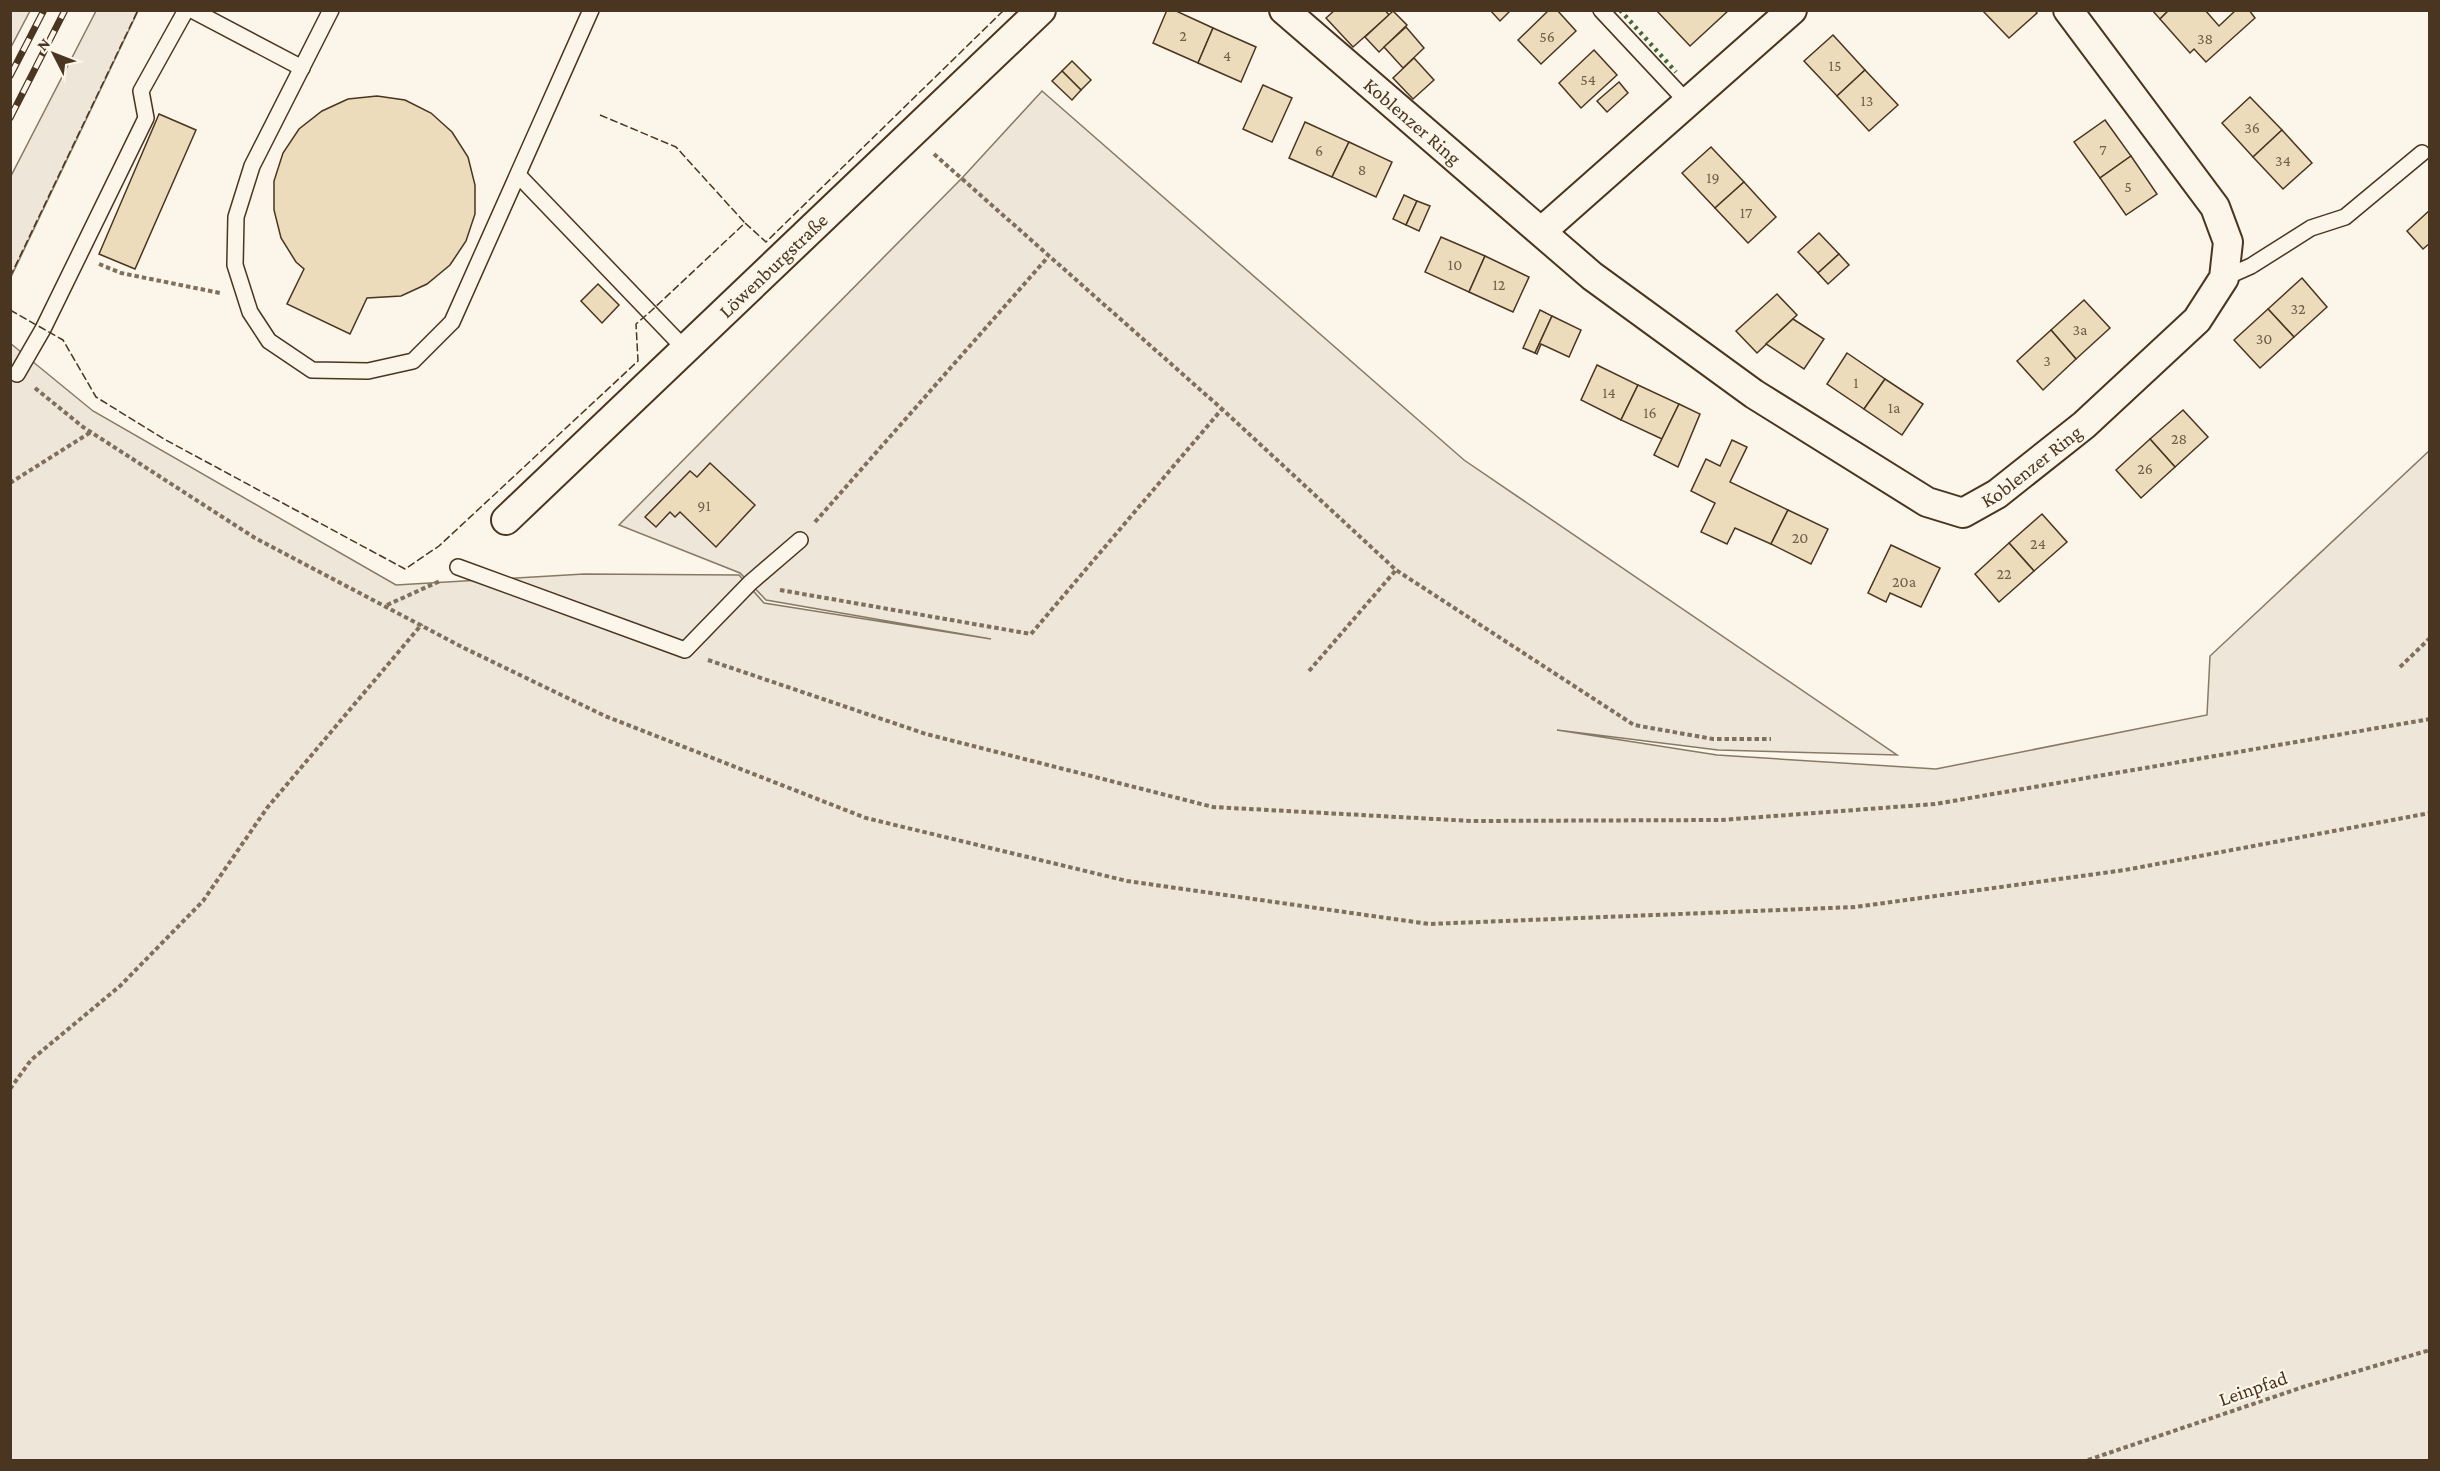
<svg xmlns="http://www.w3.org/2000/svg" width="2440" height="1471" font-family="'Crimson Pro',serif">
  <rect width="100%" height="100%" fill="#fbf6e9"/>
  <!-- green -->
  <g fill="#ede6d9" stroke="#887966" stroke-width="1.5">
    <path d="M11,10L30,11L11,47L10,11Z"/>
    <path d="M96,11H138L11,277V176Z"/>
    <path d="M1042,91L1464,460L1897,755L1718,750L1557,730L1717,755L1936,769L2207,715L2210,656L2429,451V1460H11L10,343L93,411L396,585L584,574L739,575L764,603L991,639L766,600L740,573L619,525L963,177Z"/>
  </g>
  <!-- building -->
  <g fill="#ecdcbc" stroke="#4a3520" stroke-width="1.5">
    <path d="M1167,10H1174L1213,28L1198,63L1153,43Z"/>
    <path d="M1335,10H1385L1389,15L1353,47L1326,18Z"/>
    <path d="M1490,10H1511L1500,21Z"/>
    <path d="M1549,10H1557L1576,31L1541,64L1518,40Z"/>
    <path d="M1656,10H1729L1690,46Z"/>
    <path d="M1982,10H2035L2037,13L2009,38Z"/>
    <path d="M2152,10H2169L2160,19Z"/>
    <path d="M2169,10H2205L2219,26L2236,10H2249L2255,18L2206,62L2194,49L2190,53L2160,19Z"/>
    <path d="M1393,11L1407,25L1379,52L1365,37Z"/>
    <path d="M1406,27L1424,48L1403,68L1384,47Z"/>
    <path d="M1213,28L1256,47L1241,82L1198,63Z"/>
    <path d="M1833,35L1865,70L1837,96L1804,61Z"/>
    <path d="M1594,50L1617,75L1581,108L1559,83Z"/>
    <path d="M1414,58L1434,80L1413,99L1393,78Z"/>
    <path d="M1072,61L1091,80L1081,90L1062,71Z"/>
    <path d="M1865,70L1898,105L1869,131L1837,96Z"/>
    <path d="M1062,71L1081,90L1072,100L1052,81Z"/>
    <path d="M1619,82L1628,93L1607,112L1597,101Z"/>
    <path d="M1263,85L1292,98L1272,142L1243,129Z"/>
    <path d="M377,96L405,100L431,113L452,132L468,157L475,185V214L466,241L450,265L427,284L401,296L367,298L350,334L287,304L304,269L296,262L281,238L274,210V181L283,153L299,129L322,111L348,99Z"/>
    <path d="M2250,97L2282,130L2253,157L2222,123Z"/>
    <path d="M159,114L196,130L135,269L99,254Z"/>
    <path d="M2105,120L2131,156L2100,178L2074,142Z"/>
    <path d="M1305,122L1349,142L1332,177L1289,158Z"/>
    <path d="M2282,130L2312,163L2283,189L2253,157Z"/>
    <path d="M1349,142L1392,162L1376,197L1332,177Z"/>
    <path d="M1711,147L1744,182L1715,208L1682,173Z"/>
    <path d="M2131,156L2157,194L2126,215L2100,178Z"/>
    <path d="M1744,182L1776,217L1748,243L1715,208Z"/>
    <path d="M1404,195L1417,201L1406,225L1393,219Z"/>
    <path d="M1417,201L1430,206L1419,231L1406,225Z"/>
    <path d="M2430,210V243L2423,249L2407,231Z"/>
    <path d="M1819,233L1839,254L1818,273L1798,252Z"/>
    <path d="M1441,237L1485,256L1469,292L1425,272Z"/>
    <path d="M1839,254L1849,265L1828,284L1818,273Z"/>
    <path d="M1485,256L1529,277L1513,312L1469,292Z"/>
    <path d="M2302,278L2327,307L2294,337L2268,309Z"/>
    <path d="M598,284L619,305L602,323L581,301Z"/>
    <path d="M1777,294L1797,315L1757,353L1736,331Z"/>
    <path d="M2084,300L2110,328L2076,359L2051,330Z"/>
    <path d="M2268,309L2294,337L2260,368L2234,340Z"/>
    <path d="M1540,310L1552,316L1535,353L1523,348Z"/>
    <path d="M1552,316L1581,330L1569,357L1541,344L1537,354L1535,353Z"/>
    <path d="M1793,319L1824,339L1804,369L1766,344Z"/>
    <path d="M2051,330L2076,359L2043,390L2017,361Z"/>
    <path d="M1847,353L1885,379L1864,409L1827,384Z"/>
    <path d="M1597,365L1638,385L1621,420L1581,400Z"/>
    <path d="M1885,379L1923,404L1902,435L1864,409Z"/>
    <path d="M1638,385L1679,404L1662,439L1621,420Z"/>
    <path d="M1679,404L1700,414L1678,467L1654,455Z"/>
    <path d="M2183,410L2208,437L2175,467L2150,439Z"/>
    <path d="M2150,439L2175,467L2141,498L2116,470Z"/>
    <path d="M1732,440L1747,447L1730,482L1788,510L1771,544L1735,528L1727,544L1701,532L1715,503L1691,491L1706,459L1720,466Z"/>
    <path d="M710,463L755,505L716,547L680,512L675,517L670,512L656,527L645,517L690,471L697,477Z"/>
    <path d="M1788,510L1828,529L1811,564L1771,544Z"/>
    <path d="M2042,514L2067,542L2034,571L2009,543Z"/>
    <path d="M2009,543L2034,571L1999,602L1975,574Z"/>
    <path d="M1891,545L1940,568L1921,607L1890,593L1886,602L1868,593Z"/>
  </g>
  <g fill="none" stroke-linecap="round" stroke-linejoin="round">
    <defs>
      <g id="lane">
        <path d="M192,10L302,68"/>
        <path d="M331,10L252,166L236,217L235,265L250,312L269,341L312,370L368,371L413,361L452,322L591,10"/>
        <path d="M1601,10L1688,103"/>
        <path d="M519,176L685,349"/>
        <path d="M2224,278L2251,266L2311,228L2345,217L2422,153"/>
        <path d="M17,374L43,329L146,118L141,91L186,10"/>
        <path d="M458,567L685,650L750,583L800,540"/>
      </g>
      <g id="street">
        <path id="s1" d="M1284,10L1592,276L1754,394L1927,502L1963,513L1997,494L2084,425L2197,320L2224,278L2228,242L2215,207L2068,10"/>
        <path d="M1542,231L1792,10"/>
        <path id="s2" d="M506,520L1041,10"/>
      </g>
    </defs>
    <!-- lane casing -->
    <use href="#lane" stroke="#4a3520" stroke-width="18"/>
    <!-- street casing -->
    <use href="#street" stroke="#4a3520" stroke-width="32"/>
    <!-- path -->
    <g stroke="#7f6f5c" stroke-width="4" stroke-dasharray="4.5 3" stroke-linecap="butt">
      <path d="M934,154L1222,409L1396,570L1634,725L1713,739H1771"/>
      <path d="M99,264L121,273L220,293"/>
      <path d="M35,388L83,427L255,538L464,648L605,716L866,818L1127,881L1429,924L1855,907L2125,870L2430,813"/>
      <path d="M10,483L91,432"/>
      <path d="M815,522L1048,257"/>
      <path d="M780,590L1031,634L1222,409"/>
      <path d="M387,605L440,581"/>
      <path d="M708,660L926,734L1213,807L1472,821L1721,820L1935,804L2430,719"/>
      <path d="M2400,667L2430,638"/>
      <path d="M1309,671L1396,570"/>
      <path d="M10,1089L31,1060L120,986L203,901L267,808L422,624"/>
      <path d="M2088,1460L2306,1386L2430,1350"/>
    </g>
    <!-- lane -->
    <use href="#lane" stroke="#fbf6e9" stroke-width="15"/>
    <!-- street -->
    <use href="#street" stroke="#fbf6e9" stroke-width="28"/>
    <defs>
      <g id="rail">
        <path d="M10,76L44,10"/>
        <path d="M10,118L65,10"/>
      </g>
    </defs>
    <!-- rail casing -->
    <use href="#rail" stroke="#4a3520" stroke-width="7"/>
    <!-- rail -->
    <use href="#rail" stroke="#fbf6e9" stroke-width="4.5" stroke-dasharray="14" stroke-linecap="butt"/>
    <!-- hedge -->
    <path stroke="#436837" stroke-width="4.5" stroke-dasharray="3 4.5" stroke-linecap="butt" d="M1620,10L1676,72"/>
    <!-- fence -->
    <g stroke="#4a3520" stroke-width="1.5" stroke-dasharray="8 3" stroke-linecap="butt">
      <path d="M600,115L676,147L745,223"/>
      <path d="M10,277L138,10"/>
      <path d="M10,310L63,340L96,397L164,439L405,569L439,546L638,361L636,324L651,311L745,223L766,242L1004,10"/>
    </g>
  </g>
  <g text-anchor="middle" dominant-baseline="central" stroke-width="4.5" stroke-linejoin="round" paint-order="stroke">
    <!-- number labels -->
    <g font-size="16" fill="#725f47">
      <text x="1183" y="35">2</text>
      <text x="1547" y="36">56</text>
      <text x="2205" y="38">38</text>
      <text x="1227" y="55">4</text>
      <text x="1835" y="65">15</text>
      <text x="1588" y="79">54</text>
      <text x="1867" y="100">13</text>
      <text x="2252" y="127">36</text>
      <text x="2103" y="149">7</text>
      <text x="1319" y="150">6</text>
      <text x="2283" y="160">34</text>
      <text x="1362" y="169">8</text>
      <text x="1713" y="177">19</text>
      <text x="2128" y="186">5</text>
      <text x="1746" y="212">17</text>
      <text x="1455" y="264">10</text>
      <text x="1499" y="284">12</text>
      <text x="2298" y="308">32</text>
      <text x="2080" y="329">3a</text>
      <text x="2264" y="338">30</text>
      <text x="2047" y="360">3</text>
      <text x="1856" y="382">1</text>
      <text x="1609" y="392">14</text>
      <text x="1894" y="407">1a</text>
      <text x="1650" y="412">16</text>
      <text x="2179" y="438">28</text>
      <text x="2145" y="468">26</text>
      <text x="704" y="505">91</text>
      <text x="1800" y="537">20</text>
      <text x="2038" y="543">24</text>
      <text x="2004" y="573">22</text>
      <text x="1904" y="581">20a</text>
    </g>
    <!-- street labels -->
    <g font-size="20" fill="#4a3520" stroke="#fbf6e9">
      <text stroke="none"><textPath href="#s1" startOffset="170">Koblenzer Ring</textPath></text>
      <text stroke="none"><textPath href="#s2" startOffset="369">Löwenburgstraße</textPath></text>
      <text stroke="none"><textPath href="#s1" startOffset="932">Koblenzer Ring</textPath></text>
      <text transform="translate(2253 1388) rotate(-19)">Leinpfad</text>
    </g>
  </g>
  <!-- border -->
  <rect width="2440" height="1471" fill="none" stroke="#4a3520" stroke-width="24"/>
  <!-- north arrow -->
  <g transform="translate(54 54) rotate(312)" stroke="#fbf6e9" stroke-width="4.5" paint-order="stroke">
  <path d="M0-4.5L10 22L0 15L-10 22Z" fill="#4a3520"/>
  <text y="-9" font-size="16" font-weight="bold" text-anchor="middle" fill="#4a3520">N</text>
  </g>
</svg>
